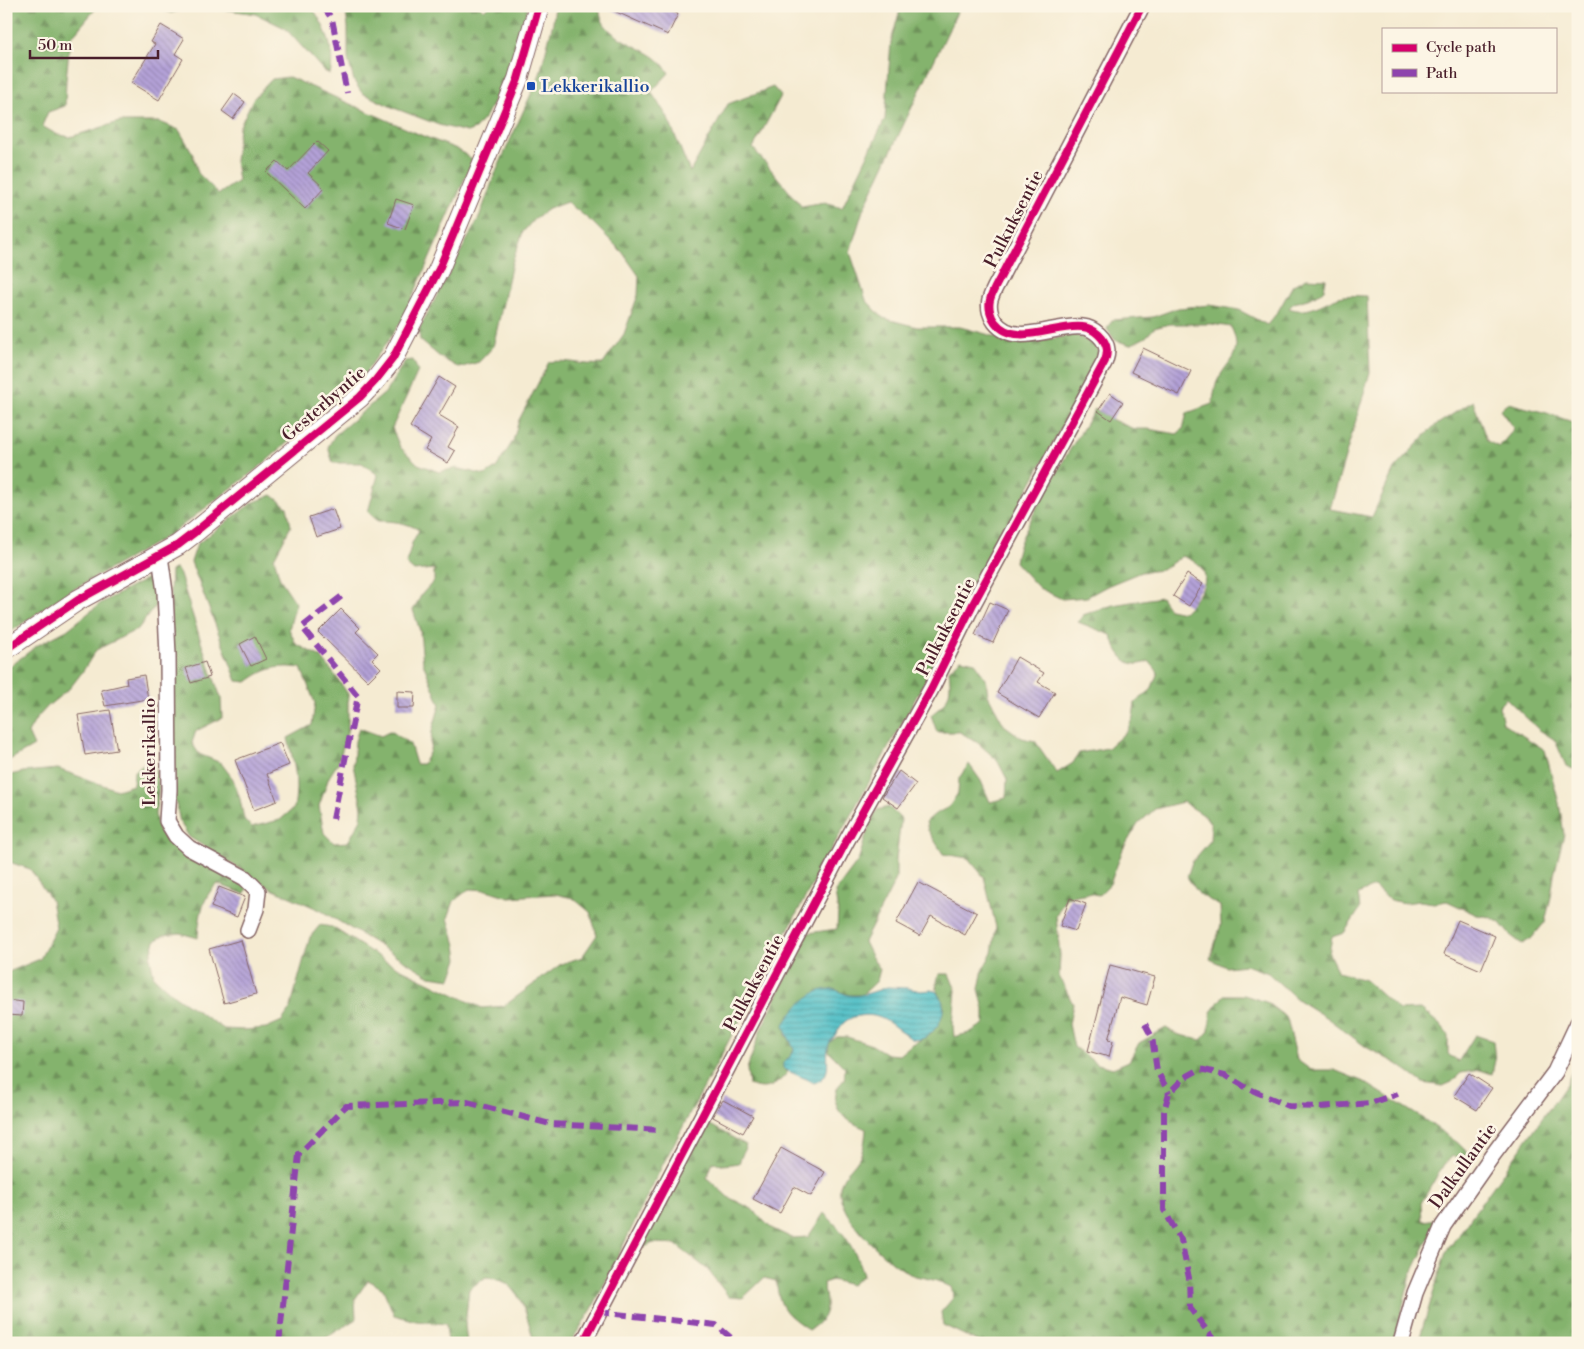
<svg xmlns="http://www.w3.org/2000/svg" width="1584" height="1349" font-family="'Libre Bodoni',serif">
  <defs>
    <pattern id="forest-firs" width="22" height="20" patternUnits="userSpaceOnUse" patternTransform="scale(1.25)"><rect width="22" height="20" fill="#84b36d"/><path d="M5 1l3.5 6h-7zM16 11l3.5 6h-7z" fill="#6e915a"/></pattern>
    <pattern id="water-rules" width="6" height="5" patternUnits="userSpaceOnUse" patternTransform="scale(1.25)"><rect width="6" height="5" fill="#52c0c7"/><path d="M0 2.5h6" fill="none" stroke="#469ba2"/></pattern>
    <pattern id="building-back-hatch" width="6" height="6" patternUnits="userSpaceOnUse" patternTransform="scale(1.25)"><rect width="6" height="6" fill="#b4a2d8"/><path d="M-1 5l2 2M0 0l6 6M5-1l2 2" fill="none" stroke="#9483af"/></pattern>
  </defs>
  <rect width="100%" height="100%" fill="#fcf5e5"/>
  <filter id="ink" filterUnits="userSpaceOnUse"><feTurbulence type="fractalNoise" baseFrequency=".02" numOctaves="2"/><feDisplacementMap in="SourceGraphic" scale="10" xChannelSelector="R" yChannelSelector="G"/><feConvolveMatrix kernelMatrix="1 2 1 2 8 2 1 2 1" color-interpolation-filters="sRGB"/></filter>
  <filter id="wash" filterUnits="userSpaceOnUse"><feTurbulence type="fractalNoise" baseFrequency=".0096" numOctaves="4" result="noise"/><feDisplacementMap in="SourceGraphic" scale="20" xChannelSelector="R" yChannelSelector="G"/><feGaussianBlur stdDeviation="1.12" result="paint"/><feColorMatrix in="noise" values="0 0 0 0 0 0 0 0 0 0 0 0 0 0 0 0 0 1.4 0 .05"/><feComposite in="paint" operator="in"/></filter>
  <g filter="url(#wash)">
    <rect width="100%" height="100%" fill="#f5ebd2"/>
    <!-- forest -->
    <g fill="url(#forest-firs)" stroke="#67694c">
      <path d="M6,6H98L70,39L66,80L65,106L48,112L42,126L56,134L70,137L119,122H160L179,130L192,152L198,173L219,194L238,181L235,161L239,128L253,99L272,79L289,77L423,136L457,149L473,160L402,321L363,376L262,465L171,534L62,596L6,635V590L10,589L6,565L8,334Z"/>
      <path d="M154,6H311C325,25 336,51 330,74L324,71L285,28L256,14L229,10L188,8L171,13Z"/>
      <path d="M345,6H479L484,10L488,6H528L512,64L486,116L475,129L467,132L439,125L394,108L362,93L354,81L348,59V27Z"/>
      <path d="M555,6H600C596,35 639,45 656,58C661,62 666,68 669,73L651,92L667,116L690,172L728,104L773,87L781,96L753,148L802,207L824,203L842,208L885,119L891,42L901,6H960L863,210L850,252L866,300L883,318L917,327H960L1001,338L1035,341L1076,335L1095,345L1100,355L906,716L821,868L663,1164L592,1309L570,1343H534C529,1323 522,1289 502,1281C497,1279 491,1278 486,1277L469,1289L465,1325L467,1343H448L446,1324L416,1321L394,1315L383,1289L368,1280L355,1299L356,1319L326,1338L313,1337V1343H6V973L40,959L56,928L51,900L30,869L6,861V776L23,772L58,769L117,790L133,785L134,771L145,764L155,766L159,787L155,814L158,830L172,846L201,862L226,872L248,888L244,894L218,884C202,895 199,920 198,938L180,933L164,935L155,941L150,957L154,977L175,996L224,1029L244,1030L266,1028L282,1021L290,1009L310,937L320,925L332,927L387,962L482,1008L504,1006L561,964L582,957L597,935L590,912L573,898L555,894L509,897L487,890L469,889L454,901L448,918L456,945L458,959L451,979L430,976L320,910L272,889L189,837L180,822L175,799L170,594L171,571L176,568L180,575L202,645L221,698L222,718L196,731L192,743L199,754L221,763L233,779L240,799L244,819L251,827L280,820L294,808C299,780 294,765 288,738L312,725L315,703L301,668C277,665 266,668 247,682L237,681L191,562L197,544L252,503L272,495L287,507L291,526L274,558L280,579L296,603L289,629L296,644L321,657L335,675L348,694V728L343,747L338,763L329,777L319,806L324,833L334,843L348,842L361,819L362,808L353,765L355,741L359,728L381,736L391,731L410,744L416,764H423L430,751L432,731L440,705L423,663L420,631L413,610L422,594L434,581V569L414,571L406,564L412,543L419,530C406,522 393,521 378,521L368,512L378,475L362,463H333L328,447L335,435L385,393L405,361L413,360L418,371L392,428L400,447L418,464L439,472L457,468L485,475L496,468L513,441L519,420L549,362C570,359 582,366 603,364L624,334L638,295L639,276L623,253L592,222L567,202L548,209L534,219L523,232L512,263L493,347L479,362L459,368L440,357L420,340L419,329L479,218L495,174L540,74L553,23Z"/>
      <path d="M1307,278L1326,279L1324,290L1311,298L1294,303L1289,308C1310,316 1325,300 1343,296C1351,295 1360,296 1367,296L1370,372L1330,509L1372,517L1394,469L1433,427L1473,401L1487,441L1499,447L1514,429L1500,410L1508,403L1547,413L1578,424V771L1566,766L1555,740L1538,729L1506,698L1499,706L1503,723L1545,750L1559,803L1564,834L1554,875L1551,897L1545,922L1531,939L1522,944L1510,935L1500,923L1490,917L1477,915L1447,901L1434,903L1420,901L1405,903L1390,900L1374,887L1358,894L1360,909L1344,933L1332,937L1329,954L1338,972L1365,980L1399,1010L1421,1009L1440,1025L1448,1035V1054L1458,1062L1475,1035L1493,1041L1495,1060L1492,1074L1480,1070L1461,1073L1452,1082L1443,1086L1423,1083L1397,1064L1366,1047L1327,1018L1298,1000L1268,973L1246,965L1226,967L1210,959L1221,925L1220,906L1199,894L1187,877L1192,862L1210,841L1211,824L1205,816L1183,802L1155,809L1138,824L1123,849L1110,884L1099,895L1088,893L1066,897L1056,916L1060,955L1059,976L1073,1004L1069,1024L1074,1047L1097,1064L1113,1068L1129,1061L1139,1043L1166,1028L1176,1034L1201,1040L1209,1031L1211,1012L1224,995H1244L1266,1002L1287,1018L1297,1060L1311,1070H1334L1364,1082L1425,1120L1458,1143L1472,1157L1465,1159L1453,1156L1444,1164L1421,1203L1422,1221L1438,1219L1411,1275L1393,1343H981L943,1325L941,1312L954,1297L951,1287C944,1284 937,1280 929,1279C923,1277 916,1277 910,1274C887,1261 836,1217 840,1187C842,1176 850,1170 856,1162C864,1152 865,1141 866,1129C849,1122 830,1112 837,1089C838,1085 842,1083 844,1079C845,1076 844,1071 845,1068L828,1051L829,1043L837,1037H847L872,1045L887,1054L899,1055L911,1045L931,1034L943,1003C936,992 935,987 939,974H949L956,990L953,1026L954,1037L969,1033L984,1024V1009L979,989L983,969L992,953L996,927L984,877L968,858L943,854L928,830L926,822L935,814L949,807L958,793L959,778L969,764L981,781L990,802L1006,798L1007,779L997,760L978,743L960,732H937L931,715C949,701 952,694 949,670L961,659L975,662L986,680L988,695L1004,725L1022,738L1035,741L1057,773L1073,763L1079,753L1108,748L1127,731L1133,717L1135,703L1151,690L1158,672L1149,661C1127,672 1117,652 1111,635L1078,622L1083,615L1113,605L1161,597L1169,609L1183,612C1205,591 1219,569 1182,556L1162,570L1141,572L1107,586L1087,597L1062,599L1039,588L1015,562C1018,541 1029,524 1038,505C1056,472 1075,441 1095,409L1115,421L1134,429H1148L1177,434L1183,429L1187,413L1212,404C1214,398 1214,390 1216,384C1226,360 1245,356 1231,327L1211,324H1170L1154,328L1146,337L1130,345L1115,340L1107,329L1112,320L1153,317L1178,308L1210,305L1239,310L1267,325L1277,313L1293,285Z"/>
      <path d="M150,577L157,588L155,606L138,629L96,650L83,671L70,688L49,705L36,719L28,733L34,746L6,762V669L38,645L67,630L101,603Z"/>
      <path d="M889,807L901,819L896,859V879L864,942L871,956L880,969L877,981L862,995H848L831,988L785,1034L792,1042L794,1050L791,1056L783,1062V1068L788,1072C776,1086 767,1092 749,1085L747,1069L761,1029L808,933L837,929L838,912L835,892L858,861L869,826L877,810Z"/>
      <path d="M1578,1056V1343H1418L1446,1252L1567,1084Z"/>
      <path d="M705,1122L746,1145L739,1163L723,1165L713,1162L707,1178L728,1197L752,1209L771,1228L792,1238L808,1237L824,1213C844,1232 855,1248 863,1275L851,1285L832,1280L823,1283C827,1306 831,1316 809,1330C785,1313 780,1310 776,1281L764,1278L743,1298L729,1297L707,1269L675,1244L653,1243L642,1248L652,1224Z"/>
    </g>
    <!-- water -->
    <path fill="url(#water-rules)" stroke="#4e7079" d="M887,987L908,988L921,991L931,990L936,991C938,995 943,1000 943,1004C946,1019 929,1044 912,1039C908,1037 903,1032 899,1030C884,1018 873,1012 854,1017C845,1020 842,1024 837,1032C835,1036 831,1040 829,1044C824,1059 835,1076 814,1083C804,1077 792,1074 783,1068V1062L791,1056L794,1050C791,1040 785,1034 784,1024C794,1010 810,989 830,989C836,988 842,994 849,995C862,997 875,991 887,987Z"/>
    <g id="blocks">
      <!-- building -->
      <g fill="url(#building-back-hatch)">
        <path d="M603,6H661L678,14L668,35Z"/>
        <path d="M161,25L184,39L175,54L183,59L159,100L131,83L155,44L151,42Z"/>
        <path d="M234,94L245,102L233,119L222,111Z"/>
        <path d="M317,141L328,151L308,173L324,188L305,209L266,172L277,161L288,171Z"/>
        <path d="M396,199L414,205L405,229L388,223Z"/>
        <path d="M1143,348L1191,371L1179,395L1131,372Z"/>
        <path d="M439,377L455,387L439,415L459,427L448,447L455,451L448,463L425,450L431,440L410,427Z"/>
        <path d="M1110,393L1123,402L1111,420L1098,411Z"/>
        <path d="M333,509L340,529L316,537L309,517Z"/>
        <path d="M1187,574L1203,584L1189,606L1173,596Z"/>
        <path d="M990,602L1008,610L993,643L975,635Z"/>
        <path d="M341,609L360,628L356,632L378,653L372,659L381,668L368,681L318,632Z"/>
        <path d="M255,636L266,659L251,666L240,644Z"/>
        <path d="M1017,657L1044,673L1038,682L1055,692L1039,718L997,693Z"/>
        <path d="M205,662L210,677L191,683L186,668Z"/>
        <path d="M144,675L148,699L105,706L101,690L127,684L126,678Z"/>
        <path d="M397,691L415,692L414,708H397Z"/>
        <path d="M110,710L117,750L85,755L78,715Z"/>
        <path d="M280,743L289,765L267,774L277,801L254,810L235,760Z"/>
        <path d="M899,771L916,784L898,808L882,797Z"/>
        <path d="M918,882L977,913L965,935L931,916L920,936L896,923Z"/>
        <path d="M219,887L245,897L237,917L211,907Z"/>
        <path d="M1070,898L1086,904L1076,931L1060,926Z"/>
        <path d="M1458,920L1495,936L1481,970L1444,954Z"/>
        <path d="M241,940L256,994L224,1003L209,949Z"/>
        <path d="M1110,965L1155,977L1147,1005L1120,997L1108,1040L1113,1041L1109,1057L1088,1051Z"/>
        <path d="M6,1000L23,1002L22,1016L6,1015Z"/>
        <path d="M1469,1073L1492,1088L1477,1110L1454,1096Z"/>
        <path d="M723,1100L753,1116L743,1133L713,1117Z"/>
        <path d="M781,1148L825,1172L811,1196L794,1187L780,1213L753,1199Z"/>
      </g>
    </g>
  </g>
  <g filter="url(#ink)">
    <use href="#blocks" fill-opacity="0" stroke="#866665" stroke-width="1"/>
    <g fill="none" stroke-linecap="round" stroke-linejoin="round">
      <defs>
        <g id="minor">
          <path d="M160,556L165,592L168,655L169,790L167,821L176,836L189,848L245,878L258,891L256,909L248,930"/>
          <path d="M583,1343L847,840L931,689L973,604L1105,361C1106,358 1107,353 1107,350C1106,339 1094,328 1083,327C1056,323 1016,349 995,322C991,317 988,308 990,300C992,291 999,281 1003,272L1142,6"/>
          <path d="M1401,1343L1415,1293L1443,1226L1492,1156L1555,1072L1578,1023"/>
        </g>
        <path id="tertiary" d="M6,649L78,600L178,545L195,532L360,397L375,381L393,358L439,269L518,79L539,6"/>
      </defs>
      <!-- minor casing -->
      <use href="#minor" stroke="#866665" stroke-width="18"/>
      <!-- tertiary casing -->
      <use href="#tertiary" stroke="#866665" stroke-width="22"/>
      <!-- minor -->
      <use href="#minor" stroke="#fff" stroke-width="15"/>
      <!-- tertiary -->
      <use href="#tertiary" stroke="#fff" stroke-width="20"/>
      <!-- quiet -->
      <g stroke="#8e44ad" stroke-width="6" stroke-dasharray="12 6" stroke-linecap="butt">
        <path d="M323,6L332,19L347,93"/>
        <path d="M333,819L358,696L302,627L342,596"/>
        <path d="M1145,1024L1152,1037L1157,1071L1169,1093"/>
        <path d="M598,1312L716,1325L737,1343"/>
        <path d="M279,1343L299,1154L346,1106L467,1102L550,1124L660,1130"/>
        <path d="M1216,1343L1190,1308L1189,1278L1181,1240L1164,1210V1111L1169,1093L1184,1078L1200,1069L1225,1075L1247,1088L1289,1106L1320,1107L1370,1103L1398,1094"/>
      </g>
      <defs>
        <g id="cycleway">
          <path d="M6,649L78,600L178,545L195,532L360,397L375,381L393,358L439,269L518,79L539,6"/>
          <path d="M583,1343L847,840L931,689L973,604L1105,361C1106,358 1107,353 1107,350C1106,339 1094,328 1083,327C1056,323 1016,349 995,322C991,317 988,308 990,300C992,291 999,281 1003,272L1142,6"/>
        </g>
      </defs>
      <!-- cycleway casing -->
      <use href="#cycleway" stroke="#fcf5e5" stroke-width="11"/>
      <!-- cycleway -->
      <use href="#cycleway" stroke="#d6006c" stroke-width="8"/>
    </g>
  </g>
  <!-- markers -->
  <rect fill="#1a4fb4" stroke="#fcf5e5" stroke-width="2" x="526" y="81" width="10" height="10" rx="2.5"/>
  <g text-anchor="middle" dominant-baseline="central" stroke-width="5" stroke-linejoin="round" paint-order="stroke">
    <!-- transit labels -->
    <g font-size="18" fill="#164399" stroke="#fcf5e5" text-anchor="start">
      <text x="541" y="86">Lekkerikallio</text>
    </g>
    <!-- street labels -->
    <g font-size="18" fill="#4a1f2b" stroke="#fcf5e5">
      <text transform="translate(1014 219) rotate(-63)">Pulkuksentie</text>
      <text transform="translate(324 404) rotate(-41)">Gesterbyntie</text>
      <text transform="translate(946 627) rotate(-63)">Pulkuksentie</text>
      <text transform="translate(149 752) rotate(-90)">Lekkerikallio</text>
      <text transform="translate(754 983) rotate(-62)">Pulkuksentie</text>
      <text transform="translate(1463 1166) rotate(-54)">Dalkullantie</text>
    </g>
  </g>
  <!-- margin -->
  <rect width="1584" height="1349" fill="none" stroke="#fcf5e5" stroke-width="25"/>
  <!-- legend -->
  <rect x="1382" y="28" width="175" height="65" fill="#fcf5e5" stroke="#b59f9b"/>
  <rect x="1392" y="44" width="25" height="8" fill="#d6006c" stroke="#b59f9b"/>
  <text x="1426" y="52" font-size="15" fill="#4a1f2b">Cycle path</text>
  <rect x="1392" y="69" width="25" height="8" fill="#8e44ad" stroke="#b59f9b"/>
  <text x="1426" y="78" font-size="15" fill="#4a1f2b">Path</text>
  <!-- scale -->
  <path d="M30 50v8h128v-8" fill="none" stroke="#4a1f2b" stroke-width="2.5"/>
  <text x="38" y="50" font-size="15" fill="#4a1f2b" stroke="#fcf5e5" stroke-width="4" paint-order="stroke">50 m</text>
</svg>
